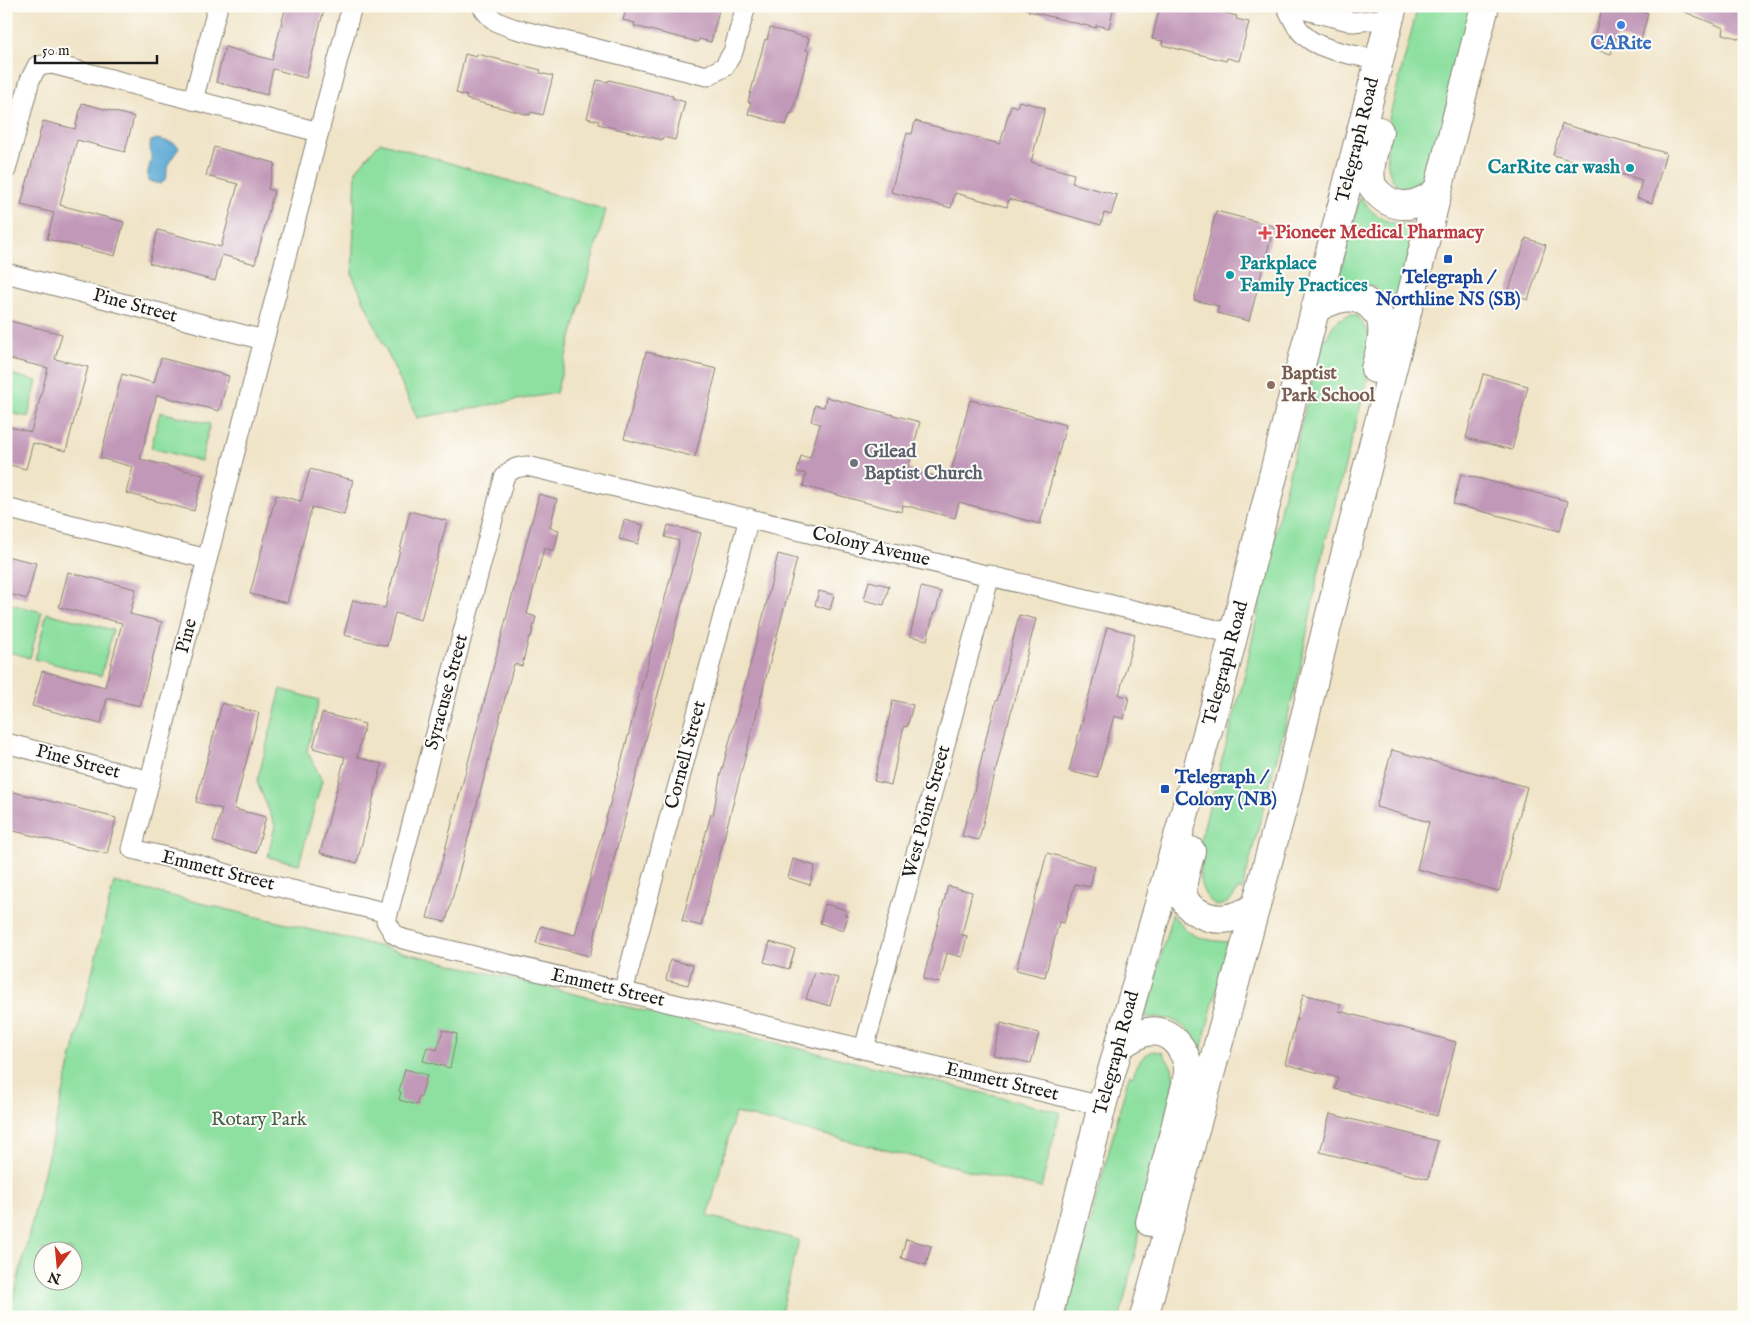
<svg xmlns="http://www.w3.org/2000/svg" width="1750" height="1323" font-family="'IM FELL English',serif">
  <rect width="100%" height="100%" fill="#fdfcf7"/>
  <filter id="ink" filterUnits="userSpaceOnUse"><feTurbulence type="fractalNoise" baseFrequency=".02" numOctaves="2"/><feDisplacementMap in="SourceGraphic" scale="10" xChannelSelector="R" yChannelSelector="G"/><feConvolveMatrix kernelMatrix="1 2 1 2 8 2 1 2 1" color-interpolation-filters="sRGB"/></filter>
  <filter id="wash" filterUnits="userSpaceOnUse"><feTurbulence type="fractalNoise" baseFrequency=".0096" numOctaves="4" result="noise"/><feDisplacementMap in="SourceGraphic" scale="20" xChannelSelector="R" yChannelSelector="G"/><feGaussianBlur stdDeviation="1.12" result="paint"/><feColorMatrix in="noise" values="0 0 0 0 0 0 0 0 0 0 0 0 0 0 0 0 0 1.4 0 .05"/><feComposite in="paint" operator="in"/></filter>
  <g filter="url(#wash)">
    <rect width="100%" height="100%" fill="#f0e4c7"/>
    <!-- green -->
    <g fill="#8ee0a0" stroke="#557e5e" fill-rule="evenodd">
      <path d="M1418,6H1473L1431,168H1427C1422,181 1419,188 1404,190C1386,179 1387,162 1387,143L1383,142Z"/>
      <path d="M380,142L606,210L556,393L417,418L352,275L356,170Z"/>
      <path d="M1360,197C1379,222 1386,223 1417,225L1396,307C1374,282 1370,284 1338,281Z"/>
      <path d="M1349,315H1356L1368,332L1372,362L1323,550L1299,673L1242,890L1238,889C1233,900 1228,904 1216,906C1198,891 1199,878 1200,857L1196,856L1243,682L1282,502L1323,337L1327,338C1331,326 1337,319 1349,315Z"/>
      <path d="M6,373L37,381L28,417L6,412Z"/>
      <path d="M160,412L210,424L201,461L151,448Z"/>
      <path d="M6,603L42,612L30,658L6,651Z"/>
      <path d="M47,613L113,630L101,676L35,659Z"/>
      <path d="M281,689L319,700L307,751L322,780L299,864L268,857L275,825L257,782Z"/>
      <path d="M114,882L1060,1112L1041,1188L735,1113L708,1216L799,1240L780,1317H9ZM42,1250H72V1280H42Z"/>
      <path d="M1172,914C1189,937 1200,940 1229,942L1201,1050L1187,1029L1171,1019L1145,1017Z"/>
      <path d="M1153,1051L1162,1052L1172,1068L1175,1082L1120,1317H1065L1129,1075L1133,1076C1137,1064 1141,1056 1153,1051Z"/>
    </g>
    <!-- water -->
    <path fill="#5aa9d4" stroke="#3b6278" d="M157,139L174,143L179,147C176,154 171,158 168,165C165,175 170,175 161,184L148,181C146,169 151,167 151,157C151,150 149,147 151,141Z"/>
    <g id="blocks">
      <!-- building -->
      <g fill="#c198b8">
        <path d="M286,6H325L306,78L273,69L267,95L216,82L225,47L272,60Z"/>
        <path d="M627,6H720L711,42L699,39L698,42L634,26L635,23L623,20Z"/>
        <path d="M1029,6H1114L1109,28L1096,25V28L1028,11Z"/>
        <path d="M1160,6H1197L1237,16L1236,19L1249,22L1239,61L1227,58L1226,61L1162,45L1163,41L1152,39Z"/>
        <path d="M1603,6H1625L1648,13L1640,44L1616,37L1611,54L1591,48Z"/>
        <path d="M1670,6H1744V40L1723,34L1724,28Z"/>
        <path d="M770,28L809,38L806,50L809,51L792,114L790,113L786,125L748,114L751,103L748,102L765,39L767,40Z"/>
        <path d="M465,54L476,57L477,54L541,70L540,73L553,76L543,115L531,112L530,115L466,99L467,96L456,93Z"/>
        <path d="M597,80L608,82L609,80L673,96L672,98L685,102L675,140L663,137L662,140L598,124L599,121L587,118Z"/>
        <path d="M1019,101L1045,108L1031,162L1074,174L1072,183L1117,195L1111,215L1104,213L1101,225L1009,199L1007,207L955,193L951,208L891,192L907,133L912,134L915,121L1000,144L1011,105L1017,107Z"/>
        <path d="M82,103L134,117L125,152L77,140L60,205L124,222L115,256L47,239L54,213L21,205L43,121L75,129Z"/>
        <path d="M1562,124L1666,153L1652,203L1637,198L1642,180L1553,155Z"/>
        <path d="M214,147L275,163L268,189L274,191L255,264L222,255L215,281L149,263L158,230L221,247L238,184L206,176Z"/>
        <path d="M1216,211L1274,226L1249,321L1217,313L1219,306L1194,300Z"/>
        <path d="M1526,238L1546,245L1528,300L1508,293Z"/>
        <path d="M6,320L62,334L55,359L88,367L66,451L33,443L26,469L6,464V426L31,432L48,368L6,358Z"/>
        <path d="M646,352L717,369L695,457L624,439Z"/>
        <path d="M161,358L229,376L219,411L157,395L140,459L203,475L194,511L126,493L133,467L100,458L122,374L154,383Z"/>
        <path d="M1483,374L1528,386L1512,450L1466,438Z"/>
        <path d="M826,397L920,422L908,469L949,480L970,400L1066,425L1040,524L959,502L955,518L903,505L902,512L803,486L806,474L797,472L801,456L810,458L820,424L811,421L815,405L824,407Z"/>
        <path d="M310,469L353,480L344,515L312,507L287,603L250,594L276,495L301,501Z"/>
        <path d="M1461,474L1568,501L1560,531L1453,504Z"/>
        <path d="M539,494L557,499L550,528L559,530L554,551L544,548L527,614L536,617L531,637H529L522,666L514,664L446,922L427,918Z"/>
        <path d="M410,511L447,521L421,620L395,613L387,646L344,635L353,600L385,608Z"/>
        <path d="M624,520L643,525L638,544L619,539Z"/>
        <path d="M668,525L701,533L611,870L590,956L536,943L541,926L575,935L678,549L679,541L665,537Z"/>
        <path d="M778,554L797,559L701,926L682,921L711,814L713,815L720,777L764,613Z"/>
        <path d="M6,556L36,563L27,599L6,593Z"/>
        <path d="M68,572L136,589L130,614L162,622L140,706L107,698L101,724L32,706L42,671L105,687L122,623L59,607Z"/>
        <path d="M869,581L889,586L884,605L864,600Z"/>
        <path d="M921,587L941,592L936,612H934L927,640L910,636Z"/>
        <path d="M819,591L834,595L830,610L815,605Z"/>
        <path d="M1019,615L1036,619L1016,697L1015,696L1008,724H1007L979,840L962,836L975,787L988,729H989L996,701H997L1005,673Z"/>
        <path d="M1107,627L1135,634L1119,695L1129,697L1124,719L1114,716L1097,778L1069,771Z"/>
        <path d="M893,700L913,705L907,727L904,726L891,785L874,781Z"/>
        <path d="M222,703L259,713L234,809L266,817L256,853L213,842L222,809L196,802Z"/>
        <path d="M322,713L365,724L357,757L382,764L357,863L320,853L345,757L313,748Z"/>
        <path d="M1392,750L1527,787L1499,891L1417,869L1429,822L1376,807Z"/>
        <path d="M6,790L116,818L107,854L6,829Z"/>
        <path d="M1047,853L1095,866L1090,887L1075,884L1064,923L1059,922L1045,977L1016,970Z"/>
        <path d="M793,859L815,866L810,885L788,878Z"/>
        <path d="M948,886L972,892L962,935L967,936L962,957L947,953L940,983L923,979Z"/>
        <path d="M825,904L846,910L845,915L848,916L843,931L820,923Z"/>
        <path d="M770,942L795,949L789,969L764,962Z"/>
        <path d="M670,960L693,965L688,985L666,980Z"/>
        <path d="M814,972L838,978L830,1006L806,999Z"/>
        <path d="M1303,994L1341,1004L1339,1011L1456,1042L1437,1116L1335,1089L1338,1078L1285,1064Z"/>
        <path d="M1001,1023L1039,1033L1031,1063L993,1055Z"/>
        <path d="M443,1030L457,1034L450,1068L423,1061L427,1047L437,1050Z"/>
        <path d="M405,1069L427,1075L421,1097L419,1096L417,1105L399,1100L401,1092L399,1091Z"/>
        <path d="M1330,1114L1438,1141L1428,1179L1320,1152Z"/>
        <path d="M906,1239L931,1246L926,1265L901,1258Z"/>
      </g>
    </g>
  </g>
  <g filter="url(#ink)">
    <use href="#blocks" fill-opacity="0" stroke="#868072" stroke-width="1"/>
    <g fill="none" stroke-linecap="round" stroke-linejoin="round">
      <defs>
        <g id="street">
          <path d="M352,6L264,340L132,849L196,864L237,877L388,913"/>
          <path d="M482,6C491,21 500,24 516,29L707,76L724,67L733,52L746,6"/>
          <path d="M1286,6C1291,15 1295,26 1302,33C1317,51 1356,55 1378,60"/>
          <path d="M1290,6L1353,22L1390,18"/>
          <path d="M193,100L218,6"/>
          <path d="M6,170L30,80L37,66L52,64L319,132"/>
          <path d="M6,273L264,340"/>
          <path d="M6,508L207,559"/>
          <path d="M6,743L150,781"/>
          <path d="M623,992L749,518"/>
          <path d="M864,1049L990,575"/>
          <path d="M1102,1106L403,939L394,934L386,921L504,478C510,469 517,467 527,466L1234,634"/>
        </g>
        <g id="primary">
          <path d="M1379,131C1375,148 1367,167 1372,185C1373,188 1376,191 1379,194C1397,212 1421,206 1438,190"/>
          <path d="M1315,309C1333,299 1355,290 1372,307C1375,311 1380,315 1381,320C1385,336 1379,353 1375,369"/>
          <path d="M1191,851C1188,865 1178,887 1185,900C1188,906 1194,911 1199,913C1219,924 1239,918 1256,906"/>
          <path d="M1118,1047C1133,1037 1149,1025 1167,1035C1178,1041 1186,1054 1188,1066C1189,1078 1184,1092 1181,1103C1172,1143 1160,1183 1150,1222"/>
          <path d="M1048,1317L1102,1106L1223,677L1293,396L1393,6"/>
          <path d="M1144,1317L1285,799L1326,630L1485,6"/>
        </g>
      </defs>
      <!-- street casing -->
      <use href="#street" stroke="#868072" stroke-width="21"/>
      <!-- primary casing -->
      <use href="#primary" stroke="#868072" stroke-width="30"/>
      <!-- street -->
      <use href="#street" stroke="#fff" stroke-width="19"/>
      <!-- primary -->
      <use href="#primary" stroke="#fff" stroke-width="28"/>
    </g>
  </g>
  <!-- markers -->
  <circle fill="#3f7fe0" stroke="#fdfcf7" stroke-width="2" cx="1621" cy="25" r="5"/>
  <g fill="#0f9aa8" stroke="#fdfcf7" stroke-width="2">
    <circle cx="1630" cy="168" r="5"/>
    <circle cx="1230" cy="275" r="5"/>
  </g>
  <path fill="#e0444e" stroke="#fdfcf7" stroke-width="2" d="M1262.5 225.5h5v5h5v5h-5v5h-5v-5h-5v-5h5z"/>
  <g fill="#1a4fb4" stroke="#fdfcf7" stroke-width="2">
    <rect x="1443" y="254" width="10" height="10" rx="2.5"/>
    <rect x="1160" y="784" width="10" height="10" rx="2.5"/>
  </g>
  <circle fill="#8d6e63" stroke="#fdfcf7" stroke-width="2" cx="1271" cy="385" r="5"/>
  <circle fill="#6b7280" stroke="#fdfcf7" stroke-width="2" cx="854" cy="463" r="5"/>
  <g text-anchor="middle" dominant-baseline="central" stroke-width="4" stroke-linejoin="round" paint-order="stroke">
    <!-- shop labels -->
    <g font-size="19" font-weight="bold" fill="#366cbe" stroke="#fdfcf7">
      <text x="1621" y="44">CARite</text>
    </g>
    <!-- street labels -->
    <g font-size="19" fill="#1c1c1c" stroke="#fdfcf7">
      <text transform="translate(1358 140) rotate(-76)">Telegraph Road</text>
      <text transform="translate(135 306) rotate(15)">Pine Street</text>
      <text transform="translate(871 547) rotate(13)">Colony Avenue</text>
      <text transform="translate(187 636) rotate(-75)">Pine</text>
      <text transform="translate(1226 663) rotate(-75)">Telegraph Road</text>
      <text transform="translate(447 692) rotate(-75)">Syracuse Street</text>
      <text transform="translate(686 755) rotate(-75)">Cornell Street</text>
      <text transform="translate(78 762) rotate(15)">Pine Street</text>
      <text transform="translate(927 812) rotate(-75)">West Point Street</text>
      <text transform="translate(218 871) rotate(14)">Emmett Street</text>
      <text transform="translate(608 988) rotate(13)">Emmett Street</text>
      <text transform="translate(1117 1053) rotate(-75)">Telegraph Road</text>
      <text transform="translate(1002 1082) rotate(13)">Emmett Street</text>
    </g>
    <!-- culture labels -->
    <g font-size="19" font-weight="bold" fill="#0d838f" stroke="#fdfcf7" text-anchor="end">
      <text x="1620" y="168">CarRite car wash</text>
      <text x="1240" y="264" text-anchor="start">Parkplace<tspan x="1240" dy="22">Family Practices</tspan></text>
    </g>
    <!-- health labels -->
    <g font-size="19" font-weight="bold" fill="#be3a42" stroke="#fdfcf7" text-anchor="start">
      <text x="1275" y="233">Pioneer Medical Pharmacy</text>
    </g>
    <!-- transit labels -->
    <g font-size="19" font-weight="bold" fill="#164399" stroke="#fdfcf7">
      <text x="1448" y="278">Telegraph /<tspan x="1448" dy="22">Northline NS (SB)</tspan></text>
      <text x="1175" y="778" text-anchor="start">Telegraph /<tspan x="1175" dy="22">Colony (NB)</tspan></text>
    </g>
    <!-- education labels -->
    <g font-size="19" font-weight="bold" fill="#785e54" stroke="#fdfcf7" text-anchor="start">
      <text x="1281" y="374">Baptist<tspan x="1281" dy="22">Park School</tspan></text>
    </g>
    <!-- worship labels -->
    <g font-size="19" font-weight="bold" fill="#5b616d" stroke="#fdfcf7" text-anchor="start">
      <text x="864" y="452">Gilead<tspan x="864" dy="22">Baptist Church</tspan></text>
    </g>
    <!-- park labels -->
    <g font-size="19" fill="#44614a" stroke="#fdfcf7">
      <text x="259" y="1120">Rotary Park</text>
    </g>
  </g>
  <!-- margin -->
  <rect width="1750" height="1323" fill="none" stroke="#fdfcf7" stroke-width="25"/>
  <!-- north arrow -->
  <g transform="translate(58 1266) rotate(196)"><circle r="24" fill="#fdfcf7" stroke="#a3a29f"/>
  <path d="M0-4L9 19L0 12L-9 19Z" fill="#c8321e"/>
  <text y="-8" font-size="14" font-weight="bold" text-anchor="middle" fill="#1c1c1c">N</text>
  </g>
  <!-- scale -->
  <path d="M35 55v8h122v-8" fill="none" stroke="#1c1c1c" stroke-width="2.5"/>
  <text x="42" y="55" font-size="15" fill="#1c1c1c" stroke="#fdfcf7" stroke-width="4" paint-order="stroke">50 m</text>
</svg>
